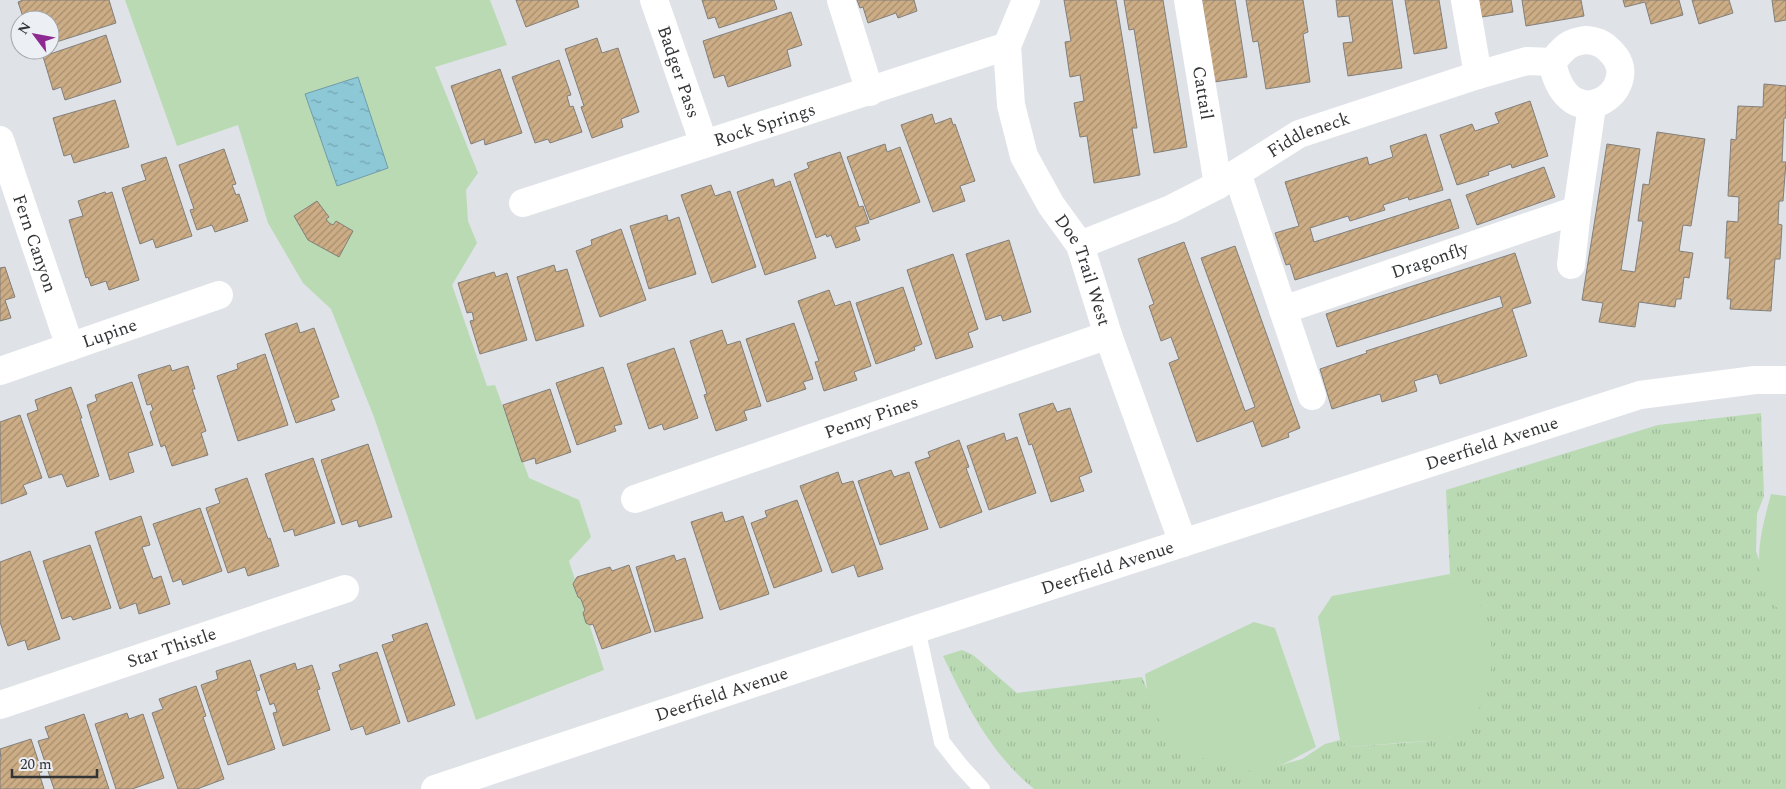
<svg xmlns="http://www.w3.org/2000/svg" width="1786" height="789" font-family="Spectral,serif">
  <defs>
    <pattern id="grass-tufts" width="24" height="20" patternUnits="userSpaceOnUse" patternTransform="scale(1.25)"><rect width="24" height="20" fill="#badab4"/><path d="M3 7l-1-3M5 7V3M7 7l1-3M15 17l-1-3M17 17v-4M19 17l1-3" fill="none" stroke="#a0bc9b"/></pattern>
    <pattern id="water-ripples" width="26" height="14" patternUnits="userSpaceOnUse" patternTransform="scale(1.25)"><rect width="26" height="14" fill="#8dc8d7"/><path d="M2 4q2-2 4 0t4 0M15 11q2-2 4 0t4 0" fill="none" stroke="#74a3af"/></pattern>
    <pattern id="building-hatch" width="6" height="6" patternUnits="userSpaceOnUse" patternTransform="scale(1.25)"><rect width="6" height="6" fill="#ccad86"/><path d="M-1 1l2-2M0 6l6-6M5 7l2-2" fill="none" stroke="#a68e6e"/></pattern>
  </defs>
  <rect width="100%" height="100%" fill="#dfe2e7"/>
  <!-- grass -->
  <path fill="url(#grass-tufts)" d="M1761,413L1764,496L1757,514L1756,551L1775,605L1786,615V789H1034C990,753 967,706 943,656L962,650L973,655L1017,693L1142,677L1156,712L1270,768L1302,759L1325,744L1340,740L1350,747L1430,741L1450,738L1468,591L1450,574L1446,490L1658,425Z"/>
  <!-- park -->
  <g fill="#badab4">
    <path d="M125,0H490L507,45L435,67L478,173L466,190L468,221L477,243L452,285L487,386L495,385L529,478L579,500L591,537L569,561L604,670L476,720L374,417L331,309L303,283L268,223L238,125L177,146Z"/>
    <path d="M1771,494L1786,496V616C1781,611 1774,605 1770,599C1750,566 1762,529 1771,494Z"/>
    <path d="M1450,574C1462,585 1477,597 1483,611C1498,648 1495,699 1465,726C1460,730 1455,736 1449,738C1438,742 1423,741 1411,742C1391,744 1370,745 1350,747L1340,740L1318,617L1332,596Z"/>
    <path d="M1254,622L1275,628L1316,747C1298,756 1279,769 1259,771C1247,772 1233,768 1222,764C1212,761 1201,758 1193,753C1175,742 1153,718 1148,697C1147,690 1146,682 1145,674Z"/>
  </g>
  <!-- water -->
  <path fill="url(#water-ripples)" stroke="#729ca7" d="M358,77L388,168L337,186L305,94Z"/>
  <!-- building -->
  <g fill="url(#building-hatch)" stroke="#827f7b">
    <path d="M23,0H109L116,23L50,44V20H20V28L17,19L23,17L18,2Z"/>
    <path d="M516,0H577L579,7L526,27Z"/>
    <path d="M702,0H774L777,9L719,28L715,17L708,19Z"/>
    <path d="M857,0H914L917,11L898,18L896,13L868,23L863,7L860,8Z"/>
    <path d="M1064,0H1116L1137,128H1132L1140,175L1094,183L1087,136L1080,137L1074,103L1084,101L1080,75L1070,77L1065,42L1071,41Z"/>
    <path d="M1124,0H1163L1187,147L1154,153L1134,29L1129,30Z"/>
    <path d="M1202,0H1235L1247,77L1214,82Z"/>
    <path d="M1246,0H1303L1308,32L1303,34L1310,82L1266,89L1258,41L1253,42Z"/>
    <path d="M1336,0H1392L1402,68L1348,76L1343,43L1353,42L1349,16L1338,17Z"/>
    <path d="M1405,0H1439L1447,48L1414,54Z"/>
    <path d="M1478,0H1511L1513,12L1482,17Z"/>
    <path d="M1522,0H1581L1584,16L1526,26Z"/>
    <path d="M1623,0H1679L1683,15L1651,24L1645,2L1625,7Z"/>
    <path d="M1692,0H1729L1733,13L1699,24Z"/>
    <path d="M1772,0H1786V20L1775,22Z"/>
    <path d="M791,12L802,45L787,50L791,66L728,87L724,75L714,78L703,41Z"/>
    <path d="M106,35L121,82L65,100L61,87L53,90L42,53L49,51L50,54Z"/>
    <path d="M597,38L602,53L618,48L639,112L621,119L623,127L592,138L581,107L584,106L565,49Z"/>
    <path d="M559,60L571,95L567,96L570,107L573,106L582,132L550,143L548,139L535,143L512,77Z"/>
    <path d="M500,69L522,133L485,145L484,139L471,144L451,86Z"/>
    <path d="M1764,84L1786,86V118H1784L1782,162H1786L1783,201H1779L1778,224L1782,225L1780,259H1775L1771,311L1730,309L1731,299H1727L1730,258H1725L1727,221L1738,222L1739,197L1728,196L1731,139L1736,140L1738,106L1763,107Z"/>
    <path d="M115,100L129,147L74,163L71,154L64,156L53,118Z"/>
    <path d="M1530,101L1548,156L1512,168L1511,164L1488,172L1489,175L1457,185L1440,135L1472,124L1475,131L1499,123L1495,113Z"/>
    <path d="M932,114L935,124L951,118L953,125L955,124L975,181L960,186L965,201L933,212L901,125Z"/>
    <path d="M1657,132L1705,139L1691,226L1683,225L1679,251L1693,253L1689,278L1684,277L1681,299H1676L1675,307L1639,302L1635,327L1599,322L1603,303L1582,300L1607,144L1640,149L1621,270L1635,272L1643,221H1638L1643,184L1649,185Z"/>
    <path d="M1426,134L1443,190L1409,200L1408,197L1383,205L1385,210L1350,221L1348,216L1310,228L1314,242L1450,199L1459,228L1295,280L1290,264L1286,265L1275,233L1299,226L1285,182L1367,157L1369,165L1393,157L1390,146Z"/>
    <path d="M885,144L887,152L900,147L920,202L870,220L847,157Z"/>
    <path d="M224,149L236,184L232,185L236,195L239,194L248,221L215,232L212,225L197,230L190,210L194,209L179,165Z"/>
    <path d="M840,152L859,207L863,206L869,223L855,227L860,240L836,248L831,235L827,237L826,234L816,238L794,174L809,168L807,163Z"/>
    <path d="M166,157L192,236L156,248L153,239L140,244L122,188L146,180L141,165Z"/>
    <path d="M1544,167L1555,197L1477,225L1466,195Z"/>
    <path d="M773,179L775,187L790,181L816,258L765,275L737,192Z"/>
    <path d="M711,185L715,196L730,191L756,267L712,283L681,195Z"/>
    <path d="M105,192L106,194L112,192L139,280L109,290L106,281L91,286L88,277L86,278L69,220L83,216L78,201Z"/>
    <path d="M317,201L329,217L326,219L329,223L333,225L336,221L353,231L339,257L308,240L294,216Z"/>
    <path d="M667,215L668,221L679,217L696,274L649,289L630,226Z"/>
    <path d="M621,229L646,300L600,317L576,251L592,245L591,240Z"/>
    <path d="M1009,240L1031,312L1003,321L1001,315L986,320L966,254Z"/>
    <path d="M1184,242L1245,411L1255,407L1201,258L1235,246L1300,428L1288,433L1289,437L1262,447L1253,421L1197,442L1169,363L1179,359L1171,337L1161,341L1149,306L1154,304L1138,259Z"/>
    <path d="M1515,253L1531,303L1512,309L1527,356L1440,384L1437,374L1414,381L1417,391L1382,402L1380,394L1332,409L1320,369L1367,353L1366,351L1503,307L1500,296L1337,347L1326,314Z"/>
    <path d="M953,254L978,329L968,333L973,347L936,359L907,270Z"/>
    <path d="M554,265L556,272L567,269L584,326L536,341L517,277Z"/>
    <path d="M5,267L15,297L5,300L11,318L0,321V268Z"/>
    <path d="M494,272L496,277L507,273L527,340L480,354L470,321L474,320L472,312L467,313L458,283Z"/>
    <path d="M903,287L922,344L914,347L915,350L876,364L856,303Z"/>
    <path d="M829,290L835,306L850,301L871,366L854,372L857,380L824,391L815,362L819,361L798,301Z"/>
    <path d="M297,323L300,333L314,328L339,397L331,400L335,410L296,423L265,334Z"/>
    <path d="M794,323L813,379L803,382L806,389L767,402L746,339Z"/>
    <path d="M722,330L727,345L740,341L761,406L744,411L747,420L716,431L704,395L707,394L690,341Z"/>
    <path d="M674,348L698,418L664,430L662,424L649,429L627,364Z"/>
    <path d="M265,354L288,425L238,441L217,376L238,369L237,364Z"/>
    <path d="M170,365L172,371L188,366L195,389H192L206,431L201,433L208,455L172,466L165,445L161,447L150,412L153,410L151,404L147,405L138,375Z"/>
    <path d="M603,367L622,424L614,426L616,431L577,445L556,383Z"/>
    <path d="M132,382L153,445L128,453L134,472L110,480L87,405L97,401L95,395Z"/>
    <path d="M71,387L82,418H80L99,476L67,487L62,474L49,478L27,414L38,410L35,400Z"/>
    <path d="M550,389L571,452L536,464L535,458L522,462L503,405Z"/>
    <path d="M1053,403L1057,412L1070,408L1092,472L1079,477L1084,491L1051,502L1032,444L1029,445L1019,414Z"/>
    <path d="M20,415L42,478L23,485L27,494L1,504L0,422Z"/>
    <path d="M1004,433L1006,441L1017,437L1036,493L989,510L967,446Z"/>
    <path d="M959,440L969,467L966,468L982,512L940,528L915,462L930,457L928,452Z"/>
    <path d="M368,444L392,517L359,527L357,520L342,525L321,460Z"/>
    <path d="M313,458L335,523L295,536L293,529L284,532L265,474Z"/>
    <path d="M891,470L894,477L909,472L928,529L880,545L858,481Z"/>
    <path d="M838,472L842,484L853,481L883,569L858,577L854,565L832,573L800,486Z"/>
    <path d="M247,478L268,539L270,538L279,566L248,576L245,567L228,573L206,508L220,503L215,489Z"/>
    <path d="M797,500L822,571L774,588L751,523L767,517L765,511Z"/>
    <path d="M200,508L222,571L183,585L181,579L173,582L153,524Z"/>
    <path d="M722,512L725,522L743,516L769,594L720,610L691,522Z"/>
    <path d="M141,516L150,545L142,547L153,579L161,576L170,604L139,614L136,603L120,609L95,532Z"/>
    <path d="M90,545L111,608L73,620L71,616L62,619L43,561Z"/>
    <path d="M30,551L60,639L28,650L25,640L8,646L0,622V562Z"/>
    <path d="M674,555L676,561L685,558L703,618L655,632L636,567Z"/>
    <path d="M629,565L651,632L602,649L593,624L590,625L586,623L583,613L585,610L581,599L578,597L573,584L577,577L610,567L612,571Z"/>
    <path d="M427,623L455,705L408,722L382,645L394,641L392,635Z"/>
    <path d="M377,652L400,723L366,735L363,726L351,730L332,673L341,670L339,665Z"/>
    <path d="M250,660L260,690L256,691L275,749L228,765L201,685L218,679L216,671Z"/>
    <path d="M295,663L297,670L312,665L320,689L317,690L330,730L283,746L273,713L277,712L274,703L270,705L260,675Z"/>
    <path d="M196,686L206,716L203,717L224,779L197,789H178L152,713L163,709L159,699Z"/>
    <path d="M127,713L129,719L143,714L164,778L132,789H116L95,724Z"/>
    <path d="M84,714L109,789H54L38,741L49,738L45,727Z"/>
    <path d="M31,739L42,772L39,773L44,789H0V760H1L0,749Z"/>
  </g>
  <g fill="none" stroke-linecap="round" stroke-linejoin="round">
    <!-- service -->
    <path stroke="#fff" stroke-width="16" d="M917,629L942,742L960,765L982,789"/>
    <!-- minor -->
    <g stroke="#fff" stroke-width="28">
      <path id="s1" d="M654,0L704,144"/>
      <path d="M841,0L870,92"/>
      <path id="s2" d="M1188,0L1218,185"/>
      <path d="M1465,0L1478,75"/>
      <path d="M1586,40C1599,41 1605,45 1613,54C1644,88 1569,144 1552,62C1564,48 1568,42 1586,40Z"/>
      <path id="s3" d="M0,140L70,347"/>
      <path d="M1237,173L1312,396"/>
      <path id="s4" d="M523,203L1007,46"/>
      <path id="s5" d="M1080,245L1171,209L1218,185L1299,134L1478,75L1527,61L1552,62"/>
      <path d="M1571,265L1577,210"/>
      <path id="s6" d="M1283,310L1577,210L1592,106"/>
      <path id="s7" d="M0,371L219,295"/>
      <path id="s8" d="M635,499L1108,335"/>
      <path id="s9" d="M0,705L345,589"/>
    </g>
    <!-- tertiary -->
    <g stroke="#fff" stroke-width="28">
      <path id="s10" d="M1026,0L1007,46L1011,105L1024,156L1051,205L1080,245L1108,335L1183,543"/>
      <path id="s11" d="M435,789L917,629L1640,395L1755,380H1786"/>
    </g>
  </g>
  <g text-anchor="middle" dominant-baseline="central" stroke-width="4" stroke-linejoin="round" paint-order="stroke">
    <!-- street labels -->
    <g font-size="18" fill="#333436" stroke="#eceff4">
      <text stroke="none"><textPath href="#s1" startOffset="76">Badger Pass</textPath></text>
      <text stroke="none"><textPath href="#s2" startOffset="94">Cattail</textPath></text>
      <text stroke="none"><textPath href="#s4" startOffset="254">Rock Springs</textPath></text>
      <text stroke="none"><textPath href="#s5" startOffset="255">Fiddleneck</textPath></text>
      <text stroke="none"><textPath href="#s3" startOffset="109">Fern Canyon</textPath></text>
      <text stroke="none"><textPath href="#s6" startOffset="155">Dragonfly</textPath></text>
      <text stroke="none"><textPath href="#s10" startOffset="291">Doe Trail West</textPath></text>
      <text stroke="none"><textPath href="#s7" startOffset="116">Lupine</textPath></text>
      <text stroke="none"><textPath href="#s8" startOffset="250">Penny Pines</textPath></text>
      <text stroke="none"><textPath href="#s11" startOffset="1112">Deerfield Avenue</textPath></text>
      <text stroke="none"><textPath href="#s11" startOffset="708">Deerfield Avenue</textPath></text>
      <text stroke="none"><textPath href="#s9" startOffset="181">Star Thistle</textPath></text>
      <text stroke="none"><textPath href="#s11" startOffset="302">Deerfield Avenue</textPath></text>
    </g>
  </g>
  <!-- north arrow -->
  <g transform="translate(35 35) rotate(302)"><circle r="24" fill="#eceff4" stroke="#a2a4a8"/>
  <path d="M0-4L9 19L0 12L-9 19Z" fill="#8d2990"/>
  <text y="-8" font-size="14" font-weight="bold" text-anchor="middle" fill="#333436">N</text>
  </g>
  <!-- scale -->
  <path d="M12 769v8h85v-8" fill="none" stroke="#333436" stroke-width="2.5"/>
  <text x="20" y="769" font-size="15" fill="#333436" stroke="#eceff4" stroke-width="4" paint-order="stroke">20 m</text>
</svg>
